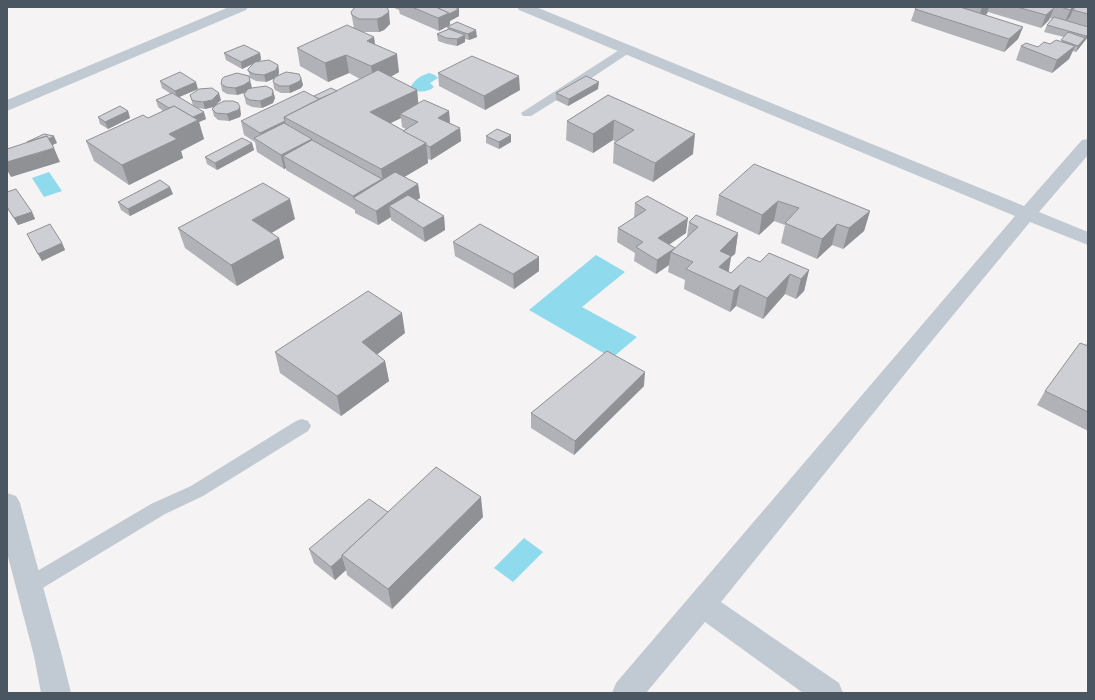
<svg xmlns="http://www.w3.org/2000/svg" width="1095" height="700" font-family="'Noto Sans',sans-serif">
  <rect width="100%" height="100%" fill="#f5f3f3"/>
  <!-- water -->
  <g fill="#90daee">
    <path d="M429,73L435,75L438,78L430,83L434,87C428,92 422,92 414,91L411,86C416,79 420,76 429,73Z"/>
    <path d="M49,172L62,191L44,197L32,178Z"/>
    <path d="M596,255L625,272L582,307L637,337L612,358L529,310Z"/>
    <path d="M524,538L543,552L513,582L494,568Z"/>
  </g>
  <g fill="none" stroke-linecap="round" stroke-linejoin="round">
    <!-- service -->
    <g fill="#c1cad2" fill-rule="evenodd">
      <path d="M628,46L634,49L632,51L584,83L531,116H523L521,113L624,47Z"/>
      <path d="M302,419L308,421L311,426L308,431L203,496L165,514L36,592L29,595L22,592L19,586L22,580L151,504L191,486L296,421Z"/>
    </g>
    <!-- minor -->
    <g fill="#c1cad2" fill-rule="evenodd">
      <path d="M517,7H536L1024,206L1082,140L1088,139V155L1039,212L1088,232V245L1030,222L921,354L721,602L839,683L843,693H803L705,622L646,693H612L616,683L1015,216L519,10Z"/>
      <path d="M7,493L16,496L20,503L62,656L71,693H41L34,656L7,553Z"/>
    </g>
    <!-- tertiary -->
    <path fill="#c1cad2" fill-rule="evenodd" d="M229,7H248L246,10L7,111V100Z"/>
  </g>
  <!-- wall -->
  <g fill="#b0b2b7" fill-rule="evenodd">
    <path d="M355,7H390L387,8L390,24L384,30L379,32H362L374,37L375,45L399,72L391,77L417,90L418,103L449,111L450,123L460,128L461,141L431,160L428,159V163L404,177L418,184L420,198L417,200L444,216L445,230L425,242L391,220V217L378,225L355,213V210L286,170V168L284,169L257,152L255,142L244,135L241,121L314,96L337,91L360,79L349,73L328,82L300,66L297,48L354,28L351,12ZM401,118L402,127L406,129L403,131L390,123Z"/>
    <path d="M392,7H454L459,9V16L450,21V25L439,31L400,14L399,10Z"/>
    <path d="M917,7H1088V34L1082,44L1076,52L1073,51L1069,59L1052,73L1016,60L1021,46L1038,47L1061,42L1064,37L1044,32L1047,25L1052,19L1050,18L1049,20L1041,28L988,12L985,15L1023,27L1018,39L1004,52L911,21L915,9Z"/>
    <path d="M457,22L477,37L469,40L465,39V42L457,46L447,44L438,41L437,34L448,29L447,27Z"/>
    <path d="M224,53H260L261,60L257,62L278,65L279,72L278,76L301,78L303,85L301,88L290,93H281L275,90L274,88L273,81L275,78L266,82L256,81L250,78L248,69L253,64L242,69L226,60Z"/>
    <path d="M438,73L520,90L485,110L439,86Z"/>
    <path d="M160,81L198,89L179,97L193,106L190,95L221,100L216,104L241,114L240,117L229,121L218,120L214,116L212,109L214,106L205,109L197,108L206,119L199,122L204,139L181,151L183,158L129,185L94,161L86,141L148,118L163,111L158,107L156,100L171,94L162,88Z"/>
    <path d="M221,84L273,91L275,98L273,103L262,108L252,107L246,104L244,94L245,93L237,95L227,94L222,91Z"/>
    <path d="M598,89L568,106L556,100V93Z"/>
    <path d="M608,95L693,154L653,182L613,163L614,143L616,142L613,140L593,153L566,140L567,121Z"/>
    <path d="M128,111L130,118L108,129L100,124L98,117Z"/>
    <path d="M486,136L511,142L499,149L486,143Z"/>
    <path d="M252,143L254,150L217,170L207,164L205,157Z"/>
    <path d="M7,192L32,212L35,219L18,225L7,208Z"/>
    <path d="M173,194L130,216L121,210L118,202Z"/>
    <path d="M719,195L870,211L864,231L843,249L832,245L817,259L781,243L785,225L774,221L759,235L716,215Z"/>
    <path d="M635,203L686,233L669,244L675,248L687,237L689,222L738,233L735,254L731,257L728,272L731,273L760,262L809,270L804,291L796,299L785,294L763,319L736,306L730,312L684,289L685,280L668,272L669,265L656,274L634,261L635,253L617,242L618,228L634,218Z"/>
    <path d="M295,219L271,233L279,238L284,258L237,286L185,248L178,228Z"/>
    <path d="M27,234L62,243L65,250L42,261Z"/>
    <path d="M453,242L539,271L514,289L455,256Z"/>
    <path d="M405,333L377,354L385,361L389,381L341,416L280,373L275,352Z"/>
    <path d="M1088,341V431L1037,405L1045,391L1086,345Z"/>
    <path d="M644,386L574,455L531,428V413Z"/>
    <path d="M388,512L483,517L392,609L347,575L346,570L335,580L314,563L309,549Z"/>
  </g>
  <!-- shaded-wall -->
  <g fill="#909195">
    <path d="M982,7H989L987,14L978,20Z"/>
    <path d="M1073,7H1079L1073,10L1070,17L1065,22L1070,10Z"/>
    <path d="M1054,8L1049,20L1041,28L1046,15Z"/>
    <path d="M459,9V16L450,21V25L439,31L438,18L449,13Z"/>
    <path d="M389,12L390,24L384,30L379,32L377,19Z"/>
    <path d="M1023,27L1018,39L1004,52L1009,39Z"/>
    <path d="M476,30L477,37L469,40L468,34Z"/>
    <path d="M1088,34V37L1076,52L1078,46Z"/>
    <path d="M465,35V42L457,46V39Z"/>
    <path d="M374,37L376,56L367,41Z"/>
    <path d="M1075,46L1069,59L1052,73L1057,60Z"/>
    <path d="M260,53L261,60L242,69L241,62Z"/>
    <path d="M397,54L399,72L374,85L371,66Z"/>
    <path d="M346,55L349,73L328,82L325,63Z"/>
    <path d="M278,65L279,72L278,77L266,82L264,75Z"/>
    <path d="M249,76L252,88L246,92L237,95L235,88Z"/>
    <path d="M519,76L520,90L485,110L484,96Z"/>
    <path d="M301,78L303,85L301,88L290,93L289,86Z"/>
    <path d="M196,82L198,89L177,98L175,91Z"/>
    <path d="M599,82L598,89L568,106L569,99Z"/>
    <path d="M417,90L419,109L400,114L401,118L373,132L370,112Z"/>
    <path d="M273,91L275,98L273,103L262,108L260,101Z"/>
    <path d="M219,93L221,100L214,107L205,109L203,102Z"/>
    <path d="M240,107L241,114L240,117L229,121L227,114Z"/>
    <path d="M128,111L130,118L108,129L105,122Z"/>
    <path d="M449,111L450,125L438,118Z"/>
    <path d="M204,112L206,119L199,122L204,139L181,151L183,158L129,185L122,165L188,120Z"/>
    <path d="M614,120L613,140L593,153V134Z"/>
    <path d="M285,121L288,134L262,143L260,133Z"/>
    <path d="M460,128L461,141L431,160L430,147Z"/>
    <path d="M695,134L693,154L653,182L655,163Z"/>
    <path d="M511,135V142L499,149V142Z"/>
    <path d="M54,136L57,143L32,155L54,148L60,162L11,177L7,170V162L28,148Z"/>
    <path d="M312,139L314,153L283,156L286,168L284,169L281,155Z"/>
    <path d="M252,143L254,150L217,170L215,163Z"/>
    <path d="M426,143L428,163L384,189L381,169Z"/>
    <path d="M382,179L384,193L353,199V196Z"/>
    <path d="M418,184L420,198L398,212L389,206L391,217L378,225L376,211Z"/>
    <path d="M170,187L173,194L130,216L128,209Z"/>
    <path d="M290,199L295,219L258,241L252,220Z"/>
    <path d="M778,201L774,221L759,235L762,215Z"/>
    <path d="M870,211L864,231L843,249L849,228Z"/>
    <path d="M32,212L35,219L18,225L14,218Z"/>
    <path d="M444,216L445,230L425,242L423,228Z"/>
    <path d="M688,218L686,233L657,253L658,238Z"/>
    <path d="M837,224L832,245L817,259L822,239Z"/>
    <path d="M738,233L735,254L731,257L728,276L719,284L720,251Z"/>
    <path d="M279,238L284,258L237,286L231,265Z"/>
    <path d="M62,243L65,250L42,261L38,254Z"/>
    <path d="M675,248L671,252L669,265L656,274L657,260Z"/>
    <path d="M539,257V271L514,289L513,274Z"/>
    <path d="M809,270L804,291L796,299L801,279Z"/>
    <path d="M790,274L785,294L763,319L767,298Z"/>
    <path d="M740,285L736,306L730,312L734,291Z"/>
    <path d="M402,313L405,333L366,363L362,342Z"/>
    <path d="M385,361L389,381L341,416L337,396Z"/>
    <path d="M645,372L644,386L574,455L575,441Z"/>
    <path d="M481,497L483,517L392,609L388,589Z"/>
    <path d="M342,557L346,570L335,580L331,567Z"/>
  </g>
  <!-- building -->
  <g fill="#cdcfd5" stroke="#909195">
    <path d="M355,7H387L389,12L382,17L377,19H359L352,15L351,12Z"/>
    <path d="M412,7H436L449,13L438,18Z"/>
    <path d="M436,7H454L459,9L449,14V13Z"/>
    <path d="M917,7H960L1023,27L1009,39L915,9Z"/>
    <path d="M1017,7H1052L1054,8L1046,15Z"/>
    <path d="M1061,7H1073L1070,10Z"/>
    <path d="M1075,7H1088V14L1073,10Z"/>
    <path d="M1054,17L1088,27V34L1086,36L1047,25Z"/>
    <path d="M457,22L476,30L468,34L447,27Z"/>
    <path d="M347,25L374,37L367,41L397,54L371,66L346,55L325,63L297,48Z"/>
    <path d="M449,29L465,35L457,39L446,38L437,34Z"/>
    <path d="M1068,32L1085,38L1078,46L1061,40Z"/>
    <path d="M1056,40L1075,46L1057,60L1021,46L1026,43L1038,47L1044,42L1050,44Z"/>
    <path d="M244,45L260,53L241,62L224,53Z"/>
    <path d="M472,56L519,76L484,96L438,73Z"/>
    <path d="M269,60L278,65L276,70L264,75L254,74L248,71V69L255,62Z"/>
    <path d="M378,70L417,90L370,112L426,143L381,169L284,117Z"/>
    <path d="M180,72L196,82L175,91L160,81Z"/>
    <path d="M286,72L299,74L301,78L300,81L289,86H280L274,83L273,81L275,77Z"/>
    <path d="M237,73L249,76L250,81L244,85L235,88L226,87L221,84L222,79L224,77Z"/>
    <path d="M586,76L599,82L569,99L556,93Z"/>
    <path d="M266,86L272,89L273,91L272,96L260,101L250,100L245,97L244,94L248,89L252,88Z"/>
    <path d="M212,88L219,93L212,100L203,102L195,101L192,100L190,95L199,89Z"/>
    <path d="M331,88L337,91L319,99L314,96Z"/>
    <path d="M304,91L319,99L284,117L285,121L260,133L241,121Z"/>
    <path d="M172,93L204,112L193,117L174,106L169,108L156,100Z"/>
    <path d="M608,95L695,134L655,163L614,143L634,130L614,120L593,134L567,121Z"/>
    <path d="M424,100L449,111L438,118L460,128L430,147L426,145V143L403,131L418,122L400,114Z"/>
    <path d="M224,101H233L238,103L240,107L238,110L227,114L216,113L212,109L216,105Z"/>
    <path d="M120,106L128,111L105,122L98,117Z"/>
    <path d="M174,106L198,120L169,134L177,139L122,165L86,141L143,115L148,118Z"/>
    <path d="M284,123L312,139L281,155L254,138Z"/>
    <path d="M497,129L511,135L499,142L486,136Z"/>
    <path d="M44,134L54,136L48,139L47,136L27,142Z"/>
    <path d="M47,136L54,148L7,162V149Z"/>
    <path d="M242,138L252,143L215,163L205,157Z"/>
    <path d="M312,140L382,179L353,196L283,156Z"/>
    <path d="M754,164L870,211L849,228L837,224L822,239L785,223L799,208L778,201L762,215L719,195Z"/>
    <path d="M395,172L418,184L376,211L353,198Z"/>
    <path d="M160,180L170,187L128,209L118,202Z"/>
    <path d="M263,183L290,199L252,220L279,238L231,265L178,228Z"/>
    <path d="M16,189L32,212L14,218L7,207V192Z"/>
    <path d="M408,195L444,216L423,228L389,206Z"/>
    <path d="M647,196L688,218L658,238L675,248L657,260L636,247L643,242L618,228L646,210L635,203Z"/>
    <path d="M696,215L738,233L720,251L731,256L719,267L731,273L748,257L760,262L769,253L809,270L801,279L790,274L767,298L740,285L734,291L686,269L693,262L671,252L698,227L689,222Z"/>
    <path d="M50,224L62,243L38,254L27,234Z"/>
    <path d="M480,224L539,257L513,274L453,242Z"/>
    <path d="M368,291L402,313L362,342L385,361L337,396L275,352Z"/>
    <path d="M1080,343L1088,346V412L1045,391Z"/>
    <path d="M607,351L645,372L575,441L531,413Z"/>
    <path d="M436,467L481,497L388,589L342,555Z"/>
    <path d="M369,499L388,512L342,555V557L331,567L309,549Z"/>
  </g>
  <!-- border -->
  <rect width="1095" height="700" fill="none" stroke="#4a5661" stroke-width="16"/>
</svg>
